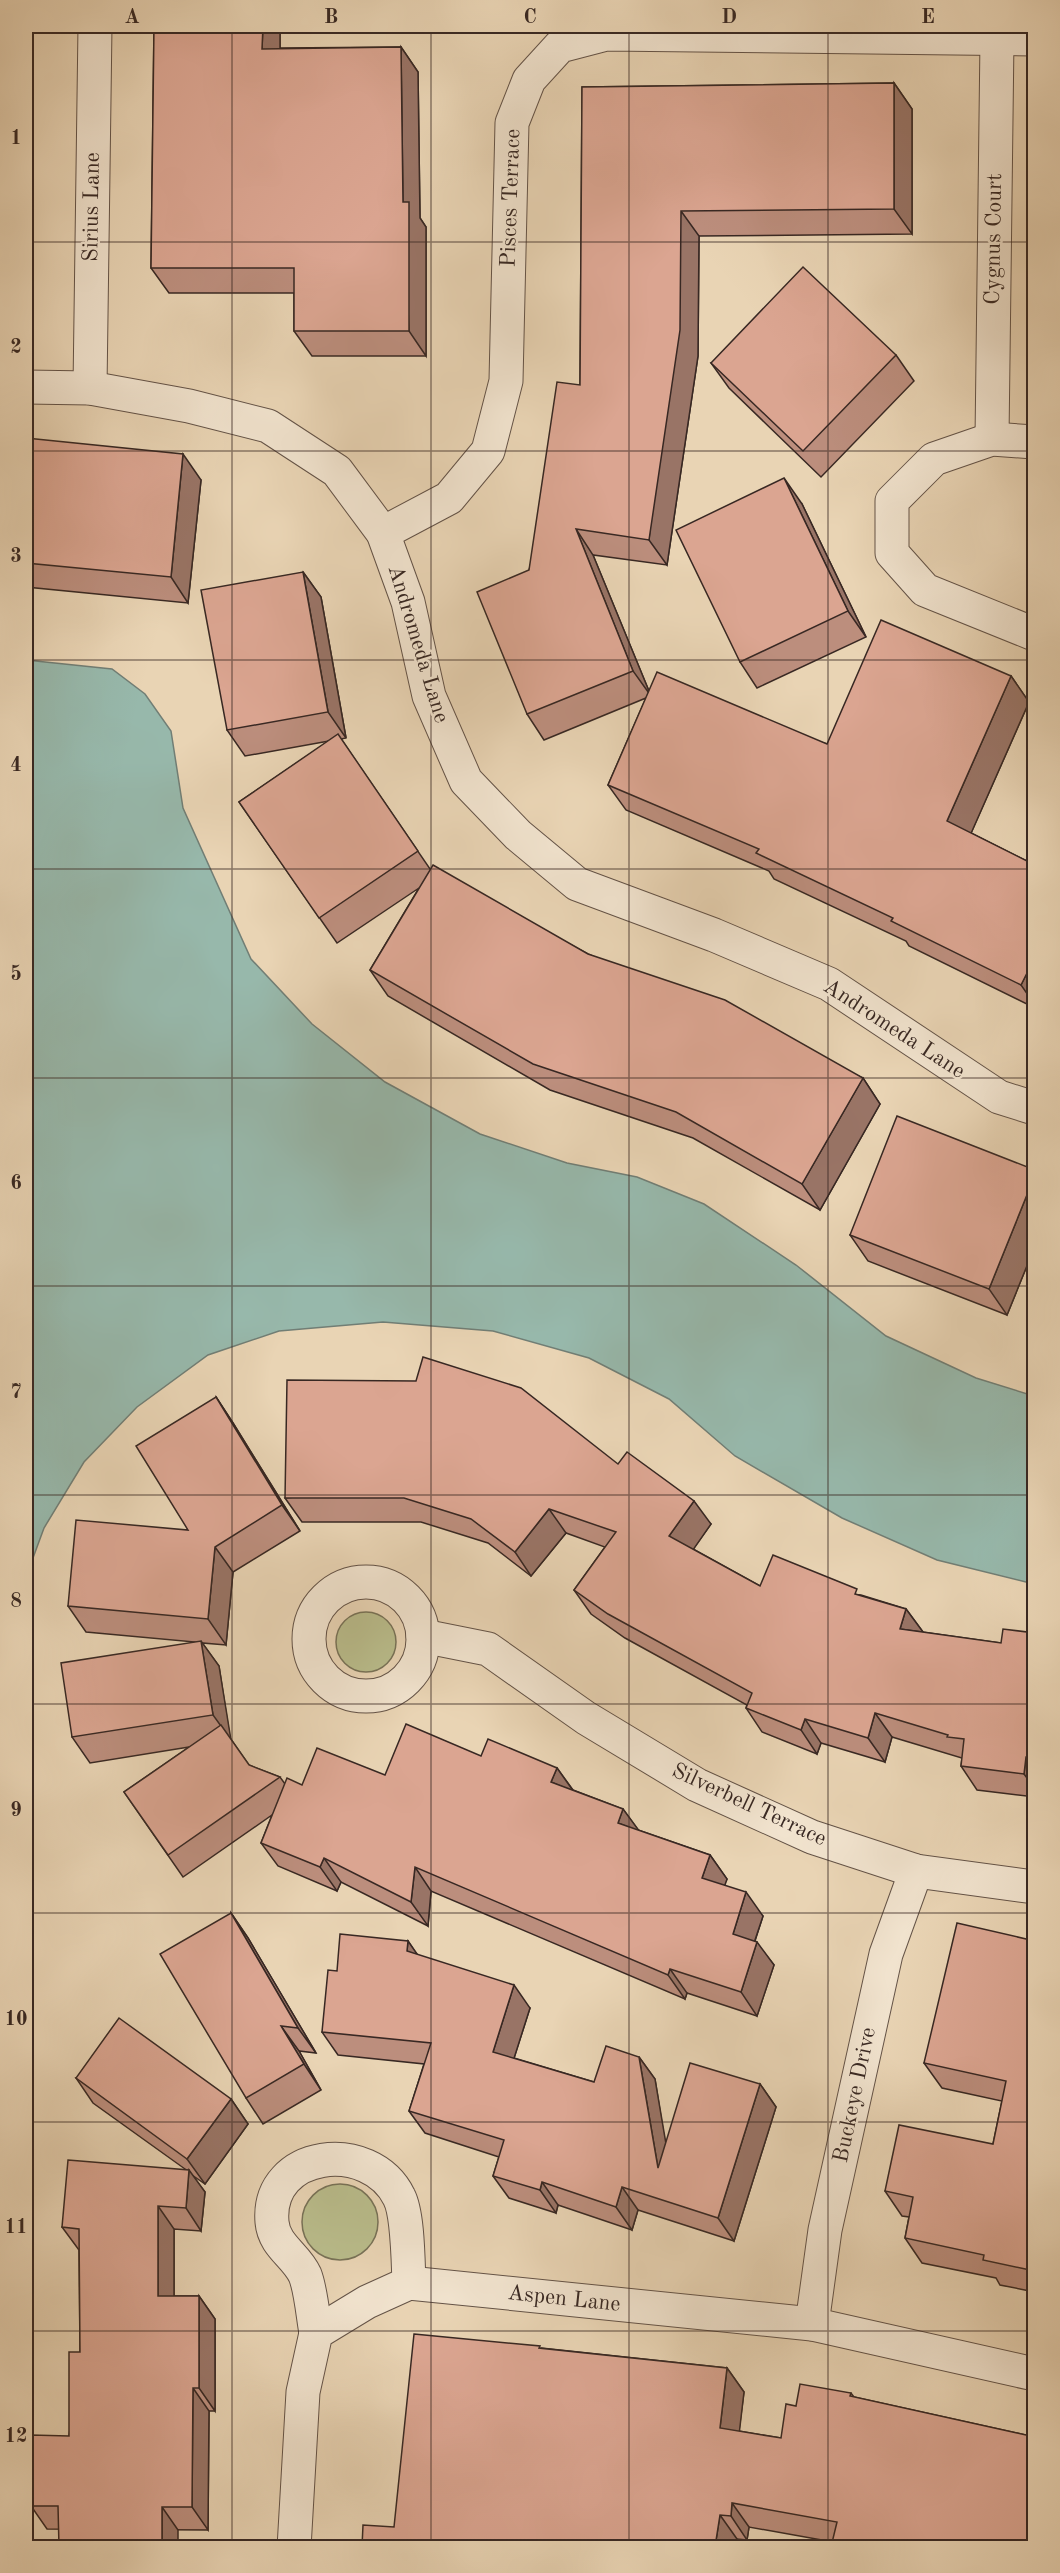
<svg xmlns="http://www.w3.org/2000/svg" width="1060" height="2573" font-family="'Old Standard TT',serif">
  <rect width="100%" height="100%" fill="#e9d4b4"/>
  <filter id="stains"><feTurbulence type="fractalNoise" baseFrequency=".00333" numOctaves="4"/><feColorMatrix values="0 0 0 0 .2 0 0 0 0 .09 0 0 0 0 .02 0 0 0 .5 -.17"/></filter>
  <radialGradient id="worn" r=".72"><stop offset=".6" stop-color="#630" stop-opacity="0"/><stop offset="1" stop-color="#630" stop-opacity=".3"/></radialGradient>
  <!-- green -->
  <g fill="#b9bc8b" stroke="#787257" stroke-width="1.5">
    <circle cx="366" cy="1642" r="30"/>
    <circle cx="340" cy="2222" r="38"/>
  </g>
  <!-- water -->
  <path fill="#97b8ab" stroke="#717e75" stroke-width="1.5" d="M26,660L112,669L145,694L171,731L183,808L251,959L312,1024L385,1082L480,1134L567,1163L637,1177L704,1204L796,1265L886,1336L976,1378L1034,1396V1584L937,1560L842,1518L735,1456L669,1399L589,1358L493,1331L383,1322L279,1331L208,1355L137,1407L84,1462L44,1528L26,1577Z"/>
  <g fill="none" stroke-linecap="round" stroke-linejoin="round">
    <defs>
      <g id="minor">
        <path d="M26,387L90,388L189,406L268,426L337,471L383,533L408,602L429,696L466,781L518,835L577,884L714,935L829,984L999,1097L1034,1108"/>
        <path d="M90,388L95,26"/>
        <path d="M992,439L997,39"/>
        <path d="M1034,442L992,439L934,459L892,501V553L925,590L1034,634"/>
        <path d="M383,533L449,498L488,451L506,381L512,123L529,80L560,46L606,34L1034,39"/>
        <circle cx="366" cy="1639" r="57"/>
        <path d="M423,1636L488,1649L586,1718L697,1785L812,1837L916,1871L1034,1887"/>
        <path d="M812,2324L825,2230L886,1954L916,1871"/>
        <path d="M316,2333C313,2317 311,2290 305,2275C296,2255 274,2246 272,2222C266,2150 370,2138 399,2197C408,2214 408,2261 409,2283"/>
        <path d="M294,2548L303,2392L316,2333L367,2302L409,2283L812,2324L1034,2374"/>
      </g>
    </defs>
    <!-- minor casing -->
    <use href="#minor" stroke="#645347" stroke-width="35"/>
    <!-- minor -->
    <use href="#minor" stroke="#f1e3ce" stroke-width="33"/>
  </g>
  <!-- wall -->
  <g fill="#bc8e7d" stroke="#382823" stroke-width="1.5">
    <path d="M154,26H280V48L401,47L418,72L420,218L426,227V356H312L294,331V293H169L151,268Z"/>
    <path d="M429,26H443L434,33Z"/>
    <path d="M894,83L912,109V234L699,236L698,356L667,565L593,555L649,691L827,744L1011,676L1029,702L971,833L1035,865V1008L909,946L906,941L774,879L769,871L626,810L608,785L646,698L544,740L527,714L529,570L580,385L582,87Z"/>
    <path d="M896,355L914,381L821,477L729,388L711,363Z"/>
    <path d="M26,438L201,480L188,603L26,587Z"/>
    <path d="M802,504L866,637L757,688L740,662Z"/>
    <path d="M303,572L321,597L346,738L341,739L430,869L588,954L863,1078L880,1104L820,1210L693,1138L550,1090L388,996L370,970L419,888L337,943L239,802L329,741L245,756L227,730Z"/>
    <path d="M1035,1170V1246L1007,1315L868,1261L850,1235Z"/>
    <path d="M216,1397L233,1423L300,1531L233,1572L226,1645L202,1643L219,1666L230,1738L249,1765L280,1777L285,1784L302,1785L385,1775L481,1756L557,1768L573,1790L623,1809L638,1830L710,1855L727,1879L724,1885L763,1916L755,1941L774,1965L757,2016L687,1993L685,1999L431,1891L428,1926L341,1882L337,1891L278,1866L261,1843L272,1815L183,1877L124,1792L189,1747L90,1763L72,1737L195,1642L86,1632L68,1606L188,1530Z"/>
    <path d="M618,1464L711,1524L693,1549L760,1586L861,1595L906,1609L923,1632L1001,1643L1035,1633V1797L977,1790L961,1766L962,1758L892,1737L885,1762L821,1743L817,1754L762,1732L746,1708L747,1705L625,1638L591,1614L574,1590L605,1547L566,1533L531,1576L488,1543L421,1522H302L285,1498Z"/>
    <path d="M231,1913L248,1938L316,2053L299,2051L321,2090L263,2124L246,2098Z"/>
    <path d="M408,1941L417,1955L530,2008L514,2058L594,2082L639,2057L655,2079L665,2142L760,2084L776,2107L734,2241L638,2210L632,2230L558,2205L556,2213L509,2198L493,2176L499,2157L425,2133L409,2111L424,2064L338,2055L322,2032Z"/>
    <path d="M1035,1941V2292L1000,2285L996,2278L922,2263L905,2238L909,2217L902,2216L885,2191L993,2144L1002,2101L942,2088L924,2063Z"/>
    <path d="M76,2078L231,2099L248,2124L205,2184L192,2175L205,2192L201,2231L174,2229V2296H199L215,2319V2411H209L208,2530L47,2529L31,2506L69,2436L80,2352L79,2250L62,2227L185,2169L93,2103Z"/>
    <path d="M541,2348L727,2368L744,2392L739,2431L781,2438L796,2406L851,2393L854,2397L1035,2437L833,2542L749,2527L747,2540L737,2539L735,2547H362L394,2527Z"/>
  </g>
  <!-- shaded-wall -->
  <g fill="#997466" stroke="#382823" stroke-width="1.5">
    <path d="M263,26H280V74L262,49Z"/>
    <path d="M401,47L418,72L420,218L426,227V356L409,331L403,202Z"/>
    <path d="M894,83L912,109V234L894,209Z"/>
    <path d="M681,211L699,236L698,356L667,565L649,540Z"/>
    <path d="M183,454L201,480L188,603L171,577Z"/>
    <path d="M784,478L802,504L866,637L848,611Z"/>
    <path d="M576,529L593,555L651,696L633,671Z"/>
    <path d="M303,572L321,597L346,738L328,712Z"/>
    <path d="M1011,676L1029,702L965,847L947,821Z"/>
    <path d="M1035,957V1005L1021,985Z"/>
    <path d="M863,1078L880,1104L820,1210L802,1184Z"/>
    <path d="M1035,1175V1246L1007,1315L989,1289Z"/>
    <path d="M216,1397L233,1423L300,1531L282,1505Z"/>
    <path d="M694,1501L711,1524L686,1560L669,1536Z"/>
    <path d="M549,1509L566,1533L531,1576L515,1552Z"/>
    <path d="M215,1547L233,1572L226,1645L208,1619Z"/>
    <path d="M906,1609L923,1632L900,1629Z"/>
    <path d="M201,1641L219,1666L231,1740L213,1715Z"/>
    <path d="M875,1713L892,1737L885,1762L868,1738Z"/>
    <path d="M805,1719L821,1743L817,1754L801,1730Z"/>
    <path d="M1026,1757L1035,1769V1789L1024,1774Z"/>
    <path d="M557,1768L574,1792L551,1782Z"/>
    <path d="M623,1809L640,1832L618,1823Z"/>
    <path d="M710,1855L727,1879L719,1902L702,1878Z"/>
    <path d="M324,1858L341,1882L337,1891L320,1867Z"/>
    <path d="M415,1867L431,1891L428,1926L411,1902Z"/>
    <path d="M746,1892L763,1916L749,1958L733,1934Z"/>
    <path d="M231,1913L248,1938L316,2053L298,2028Z"/>
    <path d="M408,1941L424,1964L407,1951Z"/>
    <path d="M757,1942L774,1965L757,2016L741,1992Z"/>
    <path d="M670,1969L687,1993L685,1999L668,1975Z"/>
    <path d="M514,1985L530,2008L509,2074L493,2052Z"/>
    <path d="M281,2026L299,2051L321,2090L304,2064Z"/>
    <path d="M639,2057L655,2079L674,2191L658,2168Z"/>
    <path d="M760,2084L776,2107L734,2241L718,2218Z"/>
    <path d="M231,2099L248,2124L205,2184L187,2159Z"/>
    <path d="M189,2170L205,2192L201,2231L186,2208Z"/>
    <path d="M542,2182L558,2205L556,2213L540,2190Z"/>
    <path d="M622,2187L638,2210L632,2230L616,2207Z"/>
    <path d="M158,2206L174,2229V2319L158,2296Z"/>
    <path d="M199,2296L215,2319V2411L199,2388Z"/>
    <path d="M727,2368L744,2392L737,2452L720,2428Z"/>
    <path d="M193,2388L209,2411L208,2530L192,2507Z"/>
    <path d="M732,2503L749,2527L747,2540L731,2516Z"/>
    <path d="M162,2507L178,2530V2547H162Z"/>
    <path d="M720,2515L737,2539L735,2547H715Z"/>
  </g>
  <!-- building -->
  <g fill="#dba591" stroke="#382823" stroke-width="1.5">
    <path d="M154,26H263L262,49L401,47L403,202H409V331H294V268H151Z"/>
    <path d="M894,83V209L681,211L680,330L649,540L576,529L633,671L527,714L477,592L529,570L557,382L580,385L582,87Z"/>
    <path d="M803,267L896,355L803,451L711,363Z"/>
    <path d="M26,438L183,454L171,577L26,563Z"/>
    <path d="M784,478L848,611L740,662L676,530Z"/>
    <path d="M303,572L328,712L227,730L201,590Z"/>
    <path d="M881,620L1011,676L947,821L1035,865V957L1021,985L891,921L893,918L756,853L759,849L608,785L657,672L827,744Z"/>
    <path d="M338,734L418,851L319,918L239,802Z"/>
    <path d="M433,865L588,954L725,1000L863,1078L802,1184L676,1112L533,1064L370,970Z"/>
    <path d="M897,1116L1035,1170V1175L989,1289L850,1235Z"/>
    <path d="M423,1357L521,1388L618,1464L627,1452L694,1501L669,1536L760,1586L773,1555L857,1589L855,1594L906,1609L900,1629L1001,1643L1003,1629L1035,1633V1757H1026L1024,1774L961,1766L964,1739L947,1737L948,1735L875,1713L868,1738L805,1719L801,1730L746,1708L752,1693L608,1614L574,1590L616,1532L549,1509L515,1552L471,1519L404,1498H285L287,1380L416,1381Z"/>
    <path d="M216,1397L282,1505L215,1547L208,1619L68,1606L76,1520L188,1530L136,1446Z"/>
    <path d="M201,1641L213,1715L72,1737L61,1663Z"/>
    <path d="M406,1724L481,1756L488,1739L557,1768L551,1782L623,1809L618,1823L710,1855L702,1878L746,1892L733,1934L757,1942L741,1992L670,1969L668,1975L415,1867L411,1902L324,1858L320,1867L261,1843L287,1778L302,1785L317,1748L385,1775Z"/>
    <path d="M221,1725L249,1765L280,1777L168,1855L124,1792Z"/>
    <path d="M231,1913L298,2028L281,2026L304,2064L246,2098L160,1954Z"/>
    <path d="M957,1923L1035,1941V2271L983,2260L984,2255L905,2238L913,2197L885,2191L899,2125L993,2144L1006,2081L924,2063Z"/>
    <path d="M340,1934L408,1941L407,1951L514,1985L493,2052L594,2082L606,2046L639,2057L658,2168L690,2063L760,2084L718,2218L622,2187L616,2207L542,2182L540,2190L493,2176L504,2140L409,2111L431,2043L322,2032L328,1970L337,1971Z"/>
    <path d="M119,2018L231,2099L187,2159L76,2078Z"/>
    <path d="M68,2160L189,2170L186,2208L158,2206V2296H199V2388H193L192,2507H162V2547H59L58,2506H31V2435L69,2436V2352H80L79,2229L62,2227Z"/>
    <path d="M414,2334L540,2346L539,2348L727,2368L720,2428L781,2438L786,2404L796,2406L800,2384L851,2393L850,2396L1035,2437V2547H831L837,2522L732,2503L731,2516L720,2515L715,2547H362L363,2525L394,2527Z"/>
  </g>
  <!-- grid -->
  <path fill="none" stroke="#382823" stroke-width="1.5" stroke-opacity="0.55" d="M232,26V2548M431,26V2548M629,26V2548M828,26V2548M26,242H1034M26,451H1034M26,660H1034M26,869H1034M26,1078H1034M26,1286H1034M26,1495H1034M26,1704H1034M26,1913H1034M26,2122H1034M26,2331H1034"/>
  <g text-anchor="middle" dominant-baseline="central" stroke-width="5" stroke-linejoin="round" paint-order="stroke">
    <!-- street labels -->
    <g font-size="22" fill="#382823" stroke="#f1e3ce">
      <text transform="translate(511 198) rotate(-88)">Pisces Terrace</text>
      <text transform="translate(92 207) rotate(-89)">Sirius Lane</text>
      <text transform="translate(994 239) rotate(-89)">Cygnus Court</text>
      <text transform="translate(418 644) rotate(73)">Andromeda Lane</text>
      <text transform="translate(894 1029) rotate(33)">Andromeda Lane</text>
      <text transform="translate(749 1805) rotate(25)">Silverbell Terrace</text>
      <text transform="translate(855 2095) rotate(-78)">Buckeye Drive</text>
      <text transform="translate(564 2299) rotate(6)">Aspen Lane</text>
    </g>
  </g>
  <!-- margin -->
  <rect width="1060" height="2573" fill="none" stroke="#e9d4b4" stroke-width="66"/>
  <rect x="33" y="33" width="994" height="2507" fill="none" stroke="#382823" stroke-width="2"/>
  <g font-size="20" text-anchor="middle" font-weight="bold" fill="#382823">
    <text x="132" y="23">A</text>
    <text x="331" y="23">B</text>
    <text x="530" y="23">C</text>
    <text x="729" y="23">D</text>
    <text x="928" y="23">E</text>
    <text x="16" y="144">1</text>
    <text x="16" y="353">2</text>
    <text x="16" y="562">3</text>
    <text x="16" y="771">4</text>
    <text x="16" y="980">5</text>
    <text x="16" y="1189">6</text>
    <text x="16" y="1398">7</text>
    <text x="16" y="1607">8</text>
    <text x="16" y="1816">9</text>
    <text x="16" y="2025">10</text>
    <text x="16" y="2233">11</text>
    <text x="16" y="2442">12</text>
  </g>
  <rect width="100%" height="100%" filter="url(#stains)"/>
  <rect width="100%" height="100%" fill="url(#worn)"/>
</svg>
